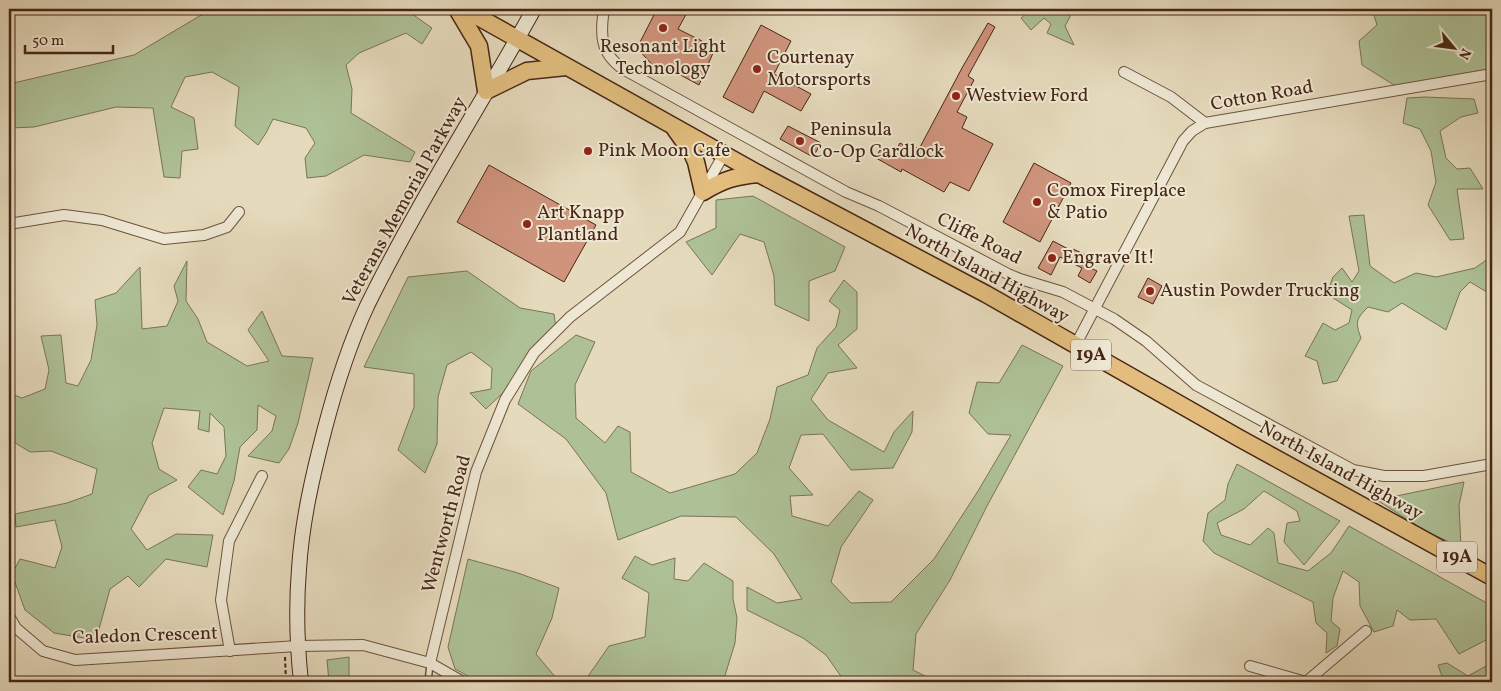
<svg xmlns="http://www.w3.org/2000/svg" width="1501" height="691" font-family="Vollkorn,serif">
  <rect width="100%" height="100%" fill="#e5dabc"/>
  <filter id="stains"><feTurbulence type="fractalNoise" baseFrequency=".004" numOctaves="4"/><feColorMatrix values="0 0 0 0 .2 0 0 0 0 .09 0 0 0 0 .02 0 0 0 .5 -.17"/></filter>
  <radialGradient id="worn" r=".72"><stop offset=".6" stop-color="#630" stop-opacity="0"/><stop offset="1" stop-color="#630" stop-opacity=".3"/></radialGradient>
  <!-- green -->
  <g fill="#aec196" stroke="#7a7456">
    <path d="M210,9H405L432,28L422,44L406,33L359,53L346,65L352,89L351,113L415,152L410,162L364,155L326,176L307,178L305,158L315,143L306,128L273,119L266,133L258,145L235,126L239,87L212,72L185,77L171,107L194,118L198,149L182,151L180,178L164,177L153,108L116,107L34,127L9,128V84L134,55L208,11Z"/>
    <path d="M1032,9H1069L1070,17L1065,26L1074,45L1047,33L1051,24L1044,18L1031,30L1021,18Z"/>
    <path d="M1372,9H1492V74L1402,90L1362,65L1359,41L1377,25Z"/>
    <path d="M1425,97L1474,99L1478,113L1461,117L1440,131L1446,158L1457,169L1470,168L1483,189H1457L1464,239L1450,240L1428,205L1436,182L1431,151L1420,129L1403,123L1407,98Z"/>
    <path d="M753,196L845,247L835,271L809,281V321L775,305L774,276L764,242L740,234L712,275L686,242L716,228V200Z"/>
    <path d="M1364,215L1370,266L1394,283L1416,273L1436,277L1475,268L1492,256V289L1485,291L1470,282L1460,292L1446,330L1402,303L1388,312L1368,307C1356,319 1355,322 1361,338L1337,381L1323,384L1317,361L1305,356L1323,323L1335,330L1349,323L1352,310L1327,294L1333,277L1342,268L1352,282L1359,271L1349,216Z"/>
    <path d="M187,261L186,301L198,319L207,342L247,366L269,361L248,330L262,311L282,356L313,358L298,423L289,449L279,463L248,456L272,431L276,416L258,405L257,430L240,447L234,481L223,515L188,487L201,470L217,474L226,456L224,427L210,413L209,432L198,429L200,411L164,408L152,443L159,469L177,480L149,495L131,529L147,550L176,534L213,535L207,567L166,559L139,587L128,576L110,589L96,640L54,633L25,610L12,574L20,559L55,568L62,547L55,520L16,527L15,514L67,503L92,494L97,469L51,451L30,452L9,439V393L22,398L45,389L49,370L41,336L61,335L66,383L78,386L91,360L97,325L95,300L116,293L140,267L142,329L167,326L178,301L174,286Z"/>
    <path d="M467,271L520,308L554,314L556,329L509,387L486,409L470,393L491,389L492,368L471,352L447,365L438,397L437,444L425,473L398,450L414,407V374L364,367L408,277Z"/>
    <path d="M844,280L857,292V329L838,345L857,368L828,373L811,399L828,420L884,452L894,432L913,411L912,432L893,468L851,470L823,434L801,435L789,468L813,495L790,496L792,516L828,526L859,491L873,500L841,547L831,582L851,603L891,602L934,559L978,491L1011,435L988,434L969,413L977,382L999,383L1022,345L1063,366L987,506L950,580L916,634L913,670L937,682H845L826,655L803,638L747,610V587L777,603L802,599L774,554L736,517L681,516L618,540L606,493L566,439L518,404L531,371L576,335L595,342L575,385L576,418L605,443L618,426L630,432L631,472L670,493L735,474L757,453L770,419L777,387L808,375L817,348L836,327L840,310L829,301Z"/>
    <path d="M1237,464L1340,521L1304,565L1284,542L1287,523L1300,521L1297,511L1264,491L1244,509L1217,523L1221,535L1250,545L1268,528L1274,533L1278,563L1308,571L1331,553L1349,526L1492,606V637L1459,654L1436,619L1410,620L1397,610L1393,626L1374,632L1360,606L1359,582L1343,571L1333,598L1331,621L1340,629L1337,646L1326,653L1327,633L1316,623L1313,602L1214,553L1203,541L1208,513L1225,500L1228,484Z"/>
    <path d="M1464,482L1459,505L1461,547L1425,531L1377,500Z"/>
    <path d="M635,556L652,565L675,558L674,579L688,581L704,563L733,581V599L737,618L735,643L723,682H584L609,646L645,637L649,593L622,578Z"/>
    <path d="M468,559L518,573L559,588L552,618L536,654L557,679L572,682H479L455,669L448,647Z"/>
    <path d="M1492,645V682H1444L1438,665L1447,663L1468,676L1488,665Z"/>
    <path d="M349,657V682H329L327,660Z"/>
    <path d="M1027,676L1054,682H1023Z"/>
  </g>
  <!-- building -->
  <g fill="#d0947d" stroke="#472615">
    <path d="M657,9H689L678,29L702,41L699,46L713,53L699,85L660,64L657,70L637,48Z"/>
    <path d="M988,23L995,27L968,76L974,80L957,112L967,117L962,128L993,144L969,191L950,182L944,192L902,169L901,172L876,158L880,150L892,157L900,143L913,150L915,147L919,149L962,68Z"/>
    <path d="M761,25L791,41L774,74L811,94L801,111L764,91L753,113L723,97Z"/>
    <path d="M788,126L821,143L813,157L780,139Z"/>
    <path d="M1034,163L1071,183L1040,242L1003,222Z"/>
    <path d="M489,165L596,225L564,282L457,222Z"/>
    <path d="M1053,241L1072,251L1073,249L1088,256L1084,265L1097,271L1090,283L1078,276L1082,268L1060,257L1051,275L1038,268Z"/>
    <path d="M1148,278L1162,286L1153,304L1138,297Z"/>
  </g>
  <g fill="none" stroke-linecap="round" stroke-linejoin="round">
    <defs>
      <path id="lane" d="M428,682L430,664"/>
      <g id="street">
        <path d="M604,9C600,34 600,53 623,69L846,192L879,206L1008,274L1020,279L1063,292L1114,319L1146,341L1196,385L1353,470L1384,476H1424L1492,464"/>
        <path d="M1124,72L1171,97L1205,123"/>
        <path d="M9,224L64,215L102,220L164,239L204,235L227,227L239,212"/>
        <path d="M1075,346L1183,141L1192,131L1205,123L1492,74"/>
        <path d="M9,616L16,628L43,651L75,660L298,646L363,645L430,663L463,682"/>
        <path d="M230,651L221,600L229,541L262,476"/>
        <path d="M430,663L476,472L505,400L534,353L570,317L680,232L724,154"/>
        <path d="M1250,666L1306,682"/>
        <path d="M1306,682L1366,631"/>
      </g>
      <path id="secondary" d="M301,682C297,645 296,606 299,569C302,521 313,474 325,428C336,386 349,345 367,306C417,204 479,108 534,9"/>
      <g id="primary">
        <path d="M457,9L479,46L486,91L527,71L566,67"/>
        <path d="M464,9L759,174L986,294L1239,438L1492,577"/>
        <path d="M675,129L692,153L696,162L703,192C723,180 735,176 759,174"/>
      </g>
    </defs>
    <!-- lane casing -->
    <use href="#lane" stroke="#6e533f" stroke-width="8"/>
    <!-- street casing -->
    <use href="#street" stroke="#6e533f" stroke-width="12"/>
    <!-- secondary casing -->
    <use href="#secondary" stroke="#472615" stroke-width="16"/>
    <!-- primary casing -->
    <use href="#primary" stroke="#472615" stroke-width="19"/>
    <!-- path -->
    <path stroke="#472615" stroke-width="2" stroke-dasharray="4 2.5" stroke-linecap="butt" d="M285,657L286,682"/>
    <!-- lane -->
    <use href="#lane" stroke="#eee7d3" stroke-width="5"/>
    <!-- street -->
    <use href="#street" stroke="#eee7d3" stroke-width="10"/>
    <!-- secondary -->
    <use href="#secondary" stroke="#eee7d3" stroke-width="14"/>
    <!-- primary -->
    <use href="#primary" stroke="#e2bd7e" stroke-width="16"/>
  </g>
  <!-- markers -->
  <g fill="#8f2418" stroke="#eee7d3" stroke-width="2">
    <circle cx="663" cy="28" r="5"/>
    <circle cx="757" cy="69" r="5"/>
    <circle cx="956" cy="96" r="5"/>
    <circle cx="800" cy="141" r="5"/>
    <circle cx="588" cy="151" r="5"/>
    <circle cx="1037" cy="202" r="5"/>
    <circle cx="527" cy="224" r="5"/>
    <circle cx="1052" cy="258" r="5"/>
    <circle cx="1150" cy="291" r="5"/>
  </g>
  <g text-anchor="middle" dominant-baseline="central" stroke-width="4" stroke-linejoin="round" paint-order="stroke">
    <!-- shield labels -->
    <g fill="#eee7d3" stroke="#79604e" stroke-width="1">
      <rect x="1071" y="339.5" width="40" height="31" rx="4"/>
      <rect x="1437" y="541.5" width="40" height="31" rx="4"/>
    </g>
    <g font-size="18" font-weight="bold" fill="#472615">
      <text x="1091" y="355">19A</text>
      <text x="1457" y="557">19A</text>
    </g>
    <!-- poi labels -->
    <g font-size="19" fill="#472615" stroke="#eee7d3" text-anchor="start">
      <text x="663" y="47" text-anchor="middle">Resonant Light<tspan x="663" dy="22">Technology</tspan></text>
      <text x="767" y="58">Courtenay<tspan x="767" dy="22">Motorsports</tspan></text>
      <text x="966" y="96">Westview Ford</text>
      <text x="810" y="130">Peninsula<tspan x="810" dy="22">Co-Op Cardlock</tspan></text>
      <text x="598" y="151">Pink Moon Cafe</text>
      <text x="1047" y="191">Comox Fireplace<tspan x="1047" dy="22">&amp; Patio</tspan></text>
      <text x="537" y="213">Art Knapp<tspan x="537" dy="22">Plantland</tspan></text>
      <text x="1062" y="258">Engrave It!</text>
      <text x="1160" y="291">Austin Powder Trucking</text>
    </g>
    <!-- street labels -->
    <g font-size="19" fill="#472615" stroke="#eee7d3">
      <text transform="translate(1262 96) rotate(-10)">Cotton Road</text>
      <text transform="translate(405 201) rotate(-61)">Veterans Memorial Parkway</text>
      <text transform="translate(979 239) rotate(27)">Cliffe Road</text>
      <text transform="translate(987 274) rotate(29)">North Island Highway</text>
      <text transform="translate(1341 471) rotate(29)">North Island Highway</text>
      <text transform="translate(447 524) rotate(-75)">Wentworth Road</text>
      <text transform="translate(145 636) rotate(-2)">Caledon Crescent</text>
    </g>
  </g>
  <!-- margin -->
  <rect width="1501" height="691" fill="none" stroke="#e5dabc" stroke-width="30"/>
  <rect x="10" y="10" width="1481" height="671" fill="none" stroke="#472615" stroke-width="2.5"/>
  <rect x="15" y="15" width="1471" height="661" fill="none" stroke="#472615"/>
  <!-- north arrow -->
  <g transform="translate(1454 48) rotate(119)" stroke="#eee7d3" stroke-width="4" paint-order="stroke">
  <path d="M0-4L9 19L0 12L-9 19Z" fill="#472615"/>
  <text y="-8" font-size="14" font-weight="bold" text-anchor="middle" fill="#472615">N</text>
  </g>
  <!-- scale -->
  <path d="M25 45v8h88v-8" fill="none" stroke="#472615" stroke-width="2.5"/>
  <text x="32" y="45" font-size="15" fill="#472615" stroke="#eee7d3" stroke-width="4" paint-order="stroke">50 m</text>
  <rect width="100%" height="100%" filter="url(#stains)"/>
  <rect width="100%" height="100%" fill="url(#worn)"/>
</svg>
